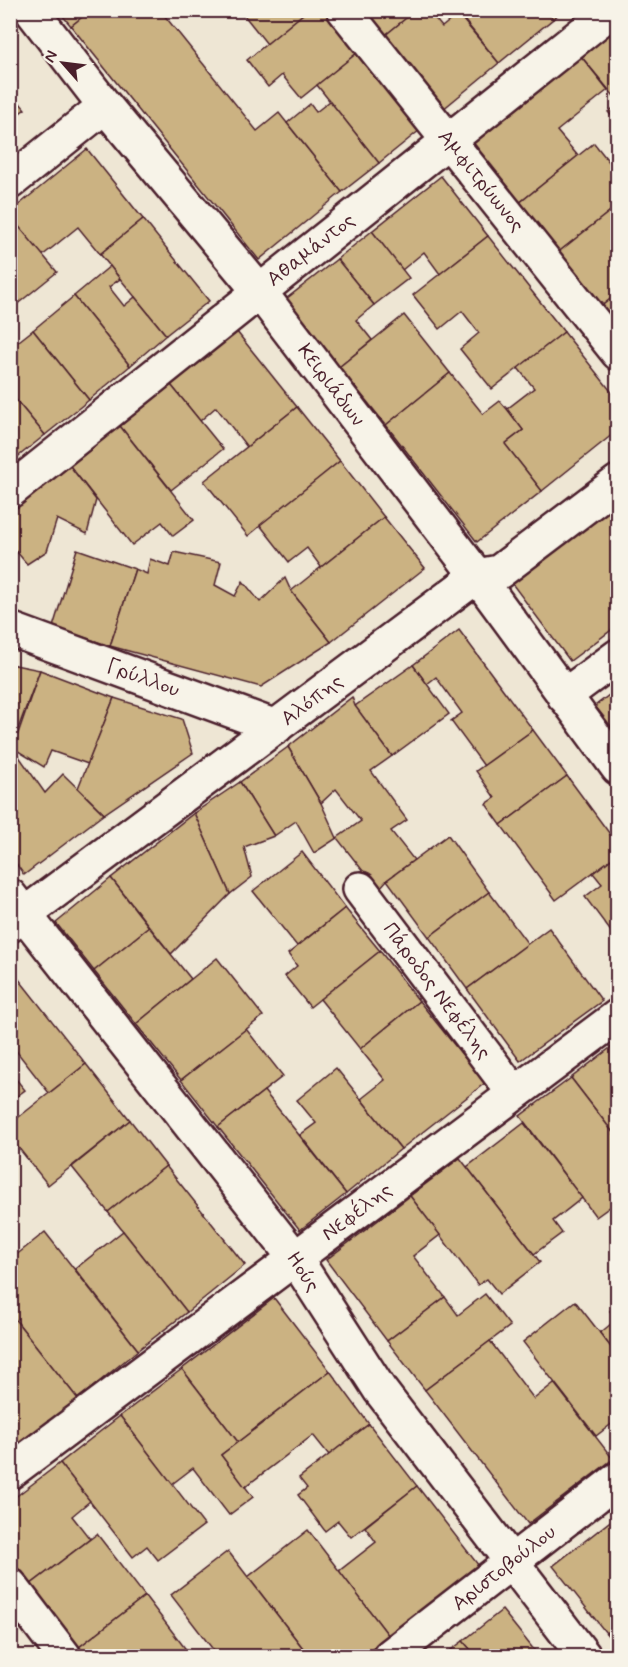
<svg xmlns="http://www.w3.org/2000/svg" width="628" height="1667" font-family="Mynerve,sans-serif">
  <rect width="100%" height="100%" fill="#eee6d4"/>
  <filter id="ink" filterUnits="userSpaceOnUse"><feTurbulence type="fractalNoise" baseFrequency=".0167" numOctaves="2"/><feDisplacementMap in="SourceGraphic" scale="12" xChannelSelector="R" yChannelSelector="G"/><feConvolveMatrix kernelMatrix="1 2 1 2 8 2 1 2 1" color-interpolation-filters="sRGB"/></filter>
  <g filter="url(#ink)">
    <!-- building -->
    <g fill="#cbb282" stroke="#4a1f2b" stroke-width="1.5">
      <path d="M58,10H91L71,26Z"/>
      <path d="M91,10H160L257,131L279,113L342,192L259,260L71,26Z"/>
      <path d="M240,10H308L267,44Z"/>
      <path d="M308,10H324L357,53L301,98L282,75L268,87L247,60Z"/>
      <path d="M362,10H416L383,37Z"/>
      <path d="M416,10H428L442,27L458,14L499,63L442,110L383,37Z"/>
      <path d="M456,10H547L553,19L499,63Z"/>
      <path d="M547,10H563L553,19Z"/>
      <path d="M618,26V101L580,55Z"/>
      <path d="M357,53L420,130L379,163L317,85Z"/>
      <path d="M580,55L608,90L557,131L578,156L518,204L471,142Z"/>
      <path d="M10,91L25,109L10,120Z"/>
      <path d="M330,101L379,163L342,192L287,123L310,104L316,112Z"/>
      <path d="M618,105V123L608,112Z"/>
      <path d="M594,143L618,173V205L556,254L518,204Z"/>
      <path d="M87,149L143,219L100,254L78,227L42,256L10,216V212Z"/>
      <path d="M441,176L488,236L440,274L424,252L402,270L372,231Z"/>
      <path d="M618,205V293L599,308L556,254Z"/>
      <path d="M10,216L57,272L10,310Z"/>
      <path d="M143,219L209,301L166,335L100,254Z"/>
      <path d="M372,231L409,278L374,305L337,259Z"/>
      <path d="M488,236L564,332L492,389L460,349L479,333L462,311L440,329L413,295Z"/>
      <path d="M337,259L374,305L356,320L372,340L339,367L286,299Z"/>
      <path d="M110,266L120,279L109,287L124,306L135,297L166,335L130,366L74,296Z"/>
      <path d="M618,293V330L599,308Z"/>
      <path d="M74,296L130,366L89,400L33,330Z"/>
      <path d="M404,315L450,373L386,425L339,367Z"/>
      <path d="M33,330L89,400L45,435L10,393V348Z"/>
      <path d="M237,332L297,407L247,447L216,407L200,421L171,385Z"/>
      <path d="M564,332L618,400V430L542,491L505,444L523,430L507,409L534,388L518,368Z"/>
      <path d="M450,373L483,414L500,401L507,409L523,430L505,444L542,491L477,542L386,425Z"/>
      <path d="M171,385L223,449L171,490L120,426Z"/>
      <path d="M10,393L45,435L10,463Z"/>
      <path d="M297,407L340,461L248,536L204,481Z"/>
      <path d="M120,426L194,520L173,536L162,522L132,545L70,466Z"/>
      <path d="M340,461L384,517L321,567L307,548L289,562L260,525Z"/>
      <path d="M70,466L96,500L87,534L57,519L47,551L27,564L10,544V513Z"/>
      <path d="M618,500V625L570,661L510,581Z"/>
      <path d="M384,517L425,568L331,642L291,591Z"/>
      <path d="M77,549L135,569L110,646L53,627Z"/>
      <path d="M174,552L221,562L215,585L235,596L243,581L260,602L285,578L291,591L331,642L261,687L110,646L135,569L147,574L150,559L170,566Z"/>
      <path d="M459,630L533,730L484,766L451,721L462,713L436,677L427,684L413,665Z"/>
      <path d="M10,664L40,670L10,750Z"/>
      <path d="M413,665L449,714L392,756L355,706Z"/>
      <path d="M40,670L114,698L88,764L51,751L44,767L13,748Z"/>
      <path d="M618,688V727L614,730L595,706Z"/>
      <path d="M352,697L355,706L392,756L371,771L407,820L391,831L414,860L387,880L378,890L337,838L361,821L336,789L321,803L288,747Z"/>
      <path d="M114,698L182,719L193,753L104,814L78,788Z"/>
      <path d="M533,730L567,776L501,825L486,804L495,798L476,771Z"/>
      <path d="M288,747L321,803L337,838L314,853L296,821L274,836L240,782Z"/>
      <path d="M13,748L45,793L63,774L104,814L24,875L10,855V750Z"/>
      <path d="M567,776L618,845V854L556,900L501,825Z"/>
      <path d="M240,782L274,836L244,847L252,877L230,894L194,813Z"/>
      <path d="M194,813L230,894L171,954L111,878Z"/>
      <path d="M448,835L489,892L429,937L387,880Z"/>
      <path d="M302,852L345,908L297,946L253,891Z"/>
      <path d="M618,854V941L585,897L602,884L593,873Z"/>
      <path d="M111,878L149,927L94,971L56,923Z"/>
      <path d="M489,892L528,944L467,989L429,937Z"/>
      <path d="M345,908L380,951L310,1007L285,976L297,966L288,954Z"/>
      <path d="M149,927L191,979L136,1024L94,971Z"/>
      <path d="M549,928L602,1001L520,1061L467,989Z"/>
      <path d="M380,951L419,1001L360,1049L320,999Z"/>
      <path d="M217,958L263,1016L181,1080L136,1024Z"/>
      <path d="M10,968L86,1064L49,1093L14,1048L10,1051Z"/>
      <path d="M419,1001L485,1083L401,1149L361,1099L385,1080L360,1049Z"/>
      <path d="M246,1029L283,1076L218,1127L181,1080Z"/>
      <path d="M618,1042V1139L571,1078Z"/>
      <path d="M86,1064L130,1120L48,1185L10,1137V1124Z"/>
      <path d="M336,1068L401,1149L346,1194L300,1135L316,1123L297,1100Z"/>
      <path d="M10,1072L25,1090L10,1101Z"/>
      <path d="M571,1078L618,1139V1201L596,1217L520,1116Z"/>
      <path d="M264,1091L346,1194L300,1230L218,1127Z"/>
      <path d="M130,1120L166,1166L108,1212L72,1167Z"/>
      <path d="M524,1123L582,1198L553,1221L562,1233L534,1254L467,1167Z"/>
      <path d="M460,1158L540,1262L499,1294L487,1279L478,1285L410,1196Z"/>
      <path d="M166,1166L245,1265L187,1312L108,1212Z"/>
      <path d="M410,1196L440,1235L413,1256L445,1297L387,1341L326,1260Z"/>
      <path d="M123,1231L187,1312L138,1350L75,1269Z"/>
      <path d="M45,1232L138,1350L78,1399L10,1313V1260Z"/>
      <path d="M485,1294L510,1326L425,1390L387,1341L445,1297L458,1315Z"/>
      <path d="M274,1298L330,1371L238,1442L182,1369Z"/>
      <path d="M575,1301L618,1356V1419L596,1436L523,1342Z"/>
      <path d="M618,1306V1356L600,1333L617,1319L610,1311Z"/>
      <path d="M10,1313L78,1399L19,1445L10,1434Z"/>
      <path d="M490,1341L534,1399L554,1383L613,1459L528,1524L425,1390Z"/>
      <path d="M182,1369L238,1442L221,1455L253,1497L229,1515L193,1468L172,1484L120,1416Z"/>
      <path d="M330,1371L369,1424L329,1455L313,1435L245,1487L221,1455Z"/>
      <path d="M120,1416L204,1525L158,1560L147,1546L133,1557L60,1463Z"/>
      <path d="M369,1424L417,1486L351,1537L338,1521L325,1531L298,1495L307,1488L299,1478Z"/>
      <path d="M10,1434L19,1445L10,1452Z"/>
      <path d="M60,1463L90,1501L72,1516L90,1539L30,1585L10,1561V1501Z"/>
      <path d="M417,1486L479,1566L389,1636L339,1571L376,1542L365,1527Z"/>
      <path d="M618,1515V1623L606,1633L553,1566Z"/>
      <path d="M308,1530L389,1636L363,1656H309L248,1577Z"/>
      <path d="M97,1534L145,1596L78,1648L30,1585Z"/>
      <path d="M228,1551L248,1577L309,1656H218L171,1595Z"/>
      <path d="M145,1596L191,1656H84L78,1648Z"/>
      <path d="M502,1610L539,1656H476L463,1641Z"/>
      <path d="M618,1623V1648L606,1633Z"/>
      <path d="M463,1641L476,1656H443Z"/>
    </g>
    <g fill="none" stroke-linecap="round" stroke-linejoin="round">
      <defs>
        <g id="minor">
          <path d="M31,10L105,106L259,291L477,576L618,768"/>
          <path d="M344,10L618,353"/>
          <path d="M10,182L105,106"/>
          <path d="M10,491L612,10"/>
          <path d="M10,629L276,727"/>
          <path d="M564,696L618,656"/>
          <path d="M360,889L514,1093"/>
          <path d="M10,896L295,1258L380,1390L584,1656"/>
          <path d="M10,925L477,576L499,572L618,482"/>
          <path d="M10,1472L618,1016"/>
          <path d="M10,1585L64,1656"/>
          <path d="M390,1656L618,1479"/>
        </g>
      </defs>
      <!-- minor casing -->
      <use href="#minor" stroke="#4a1f2b" stroke-width="38"/>
      <!-- minor -->
      <use href="#minor" stroke="#f7f3e8" stroke-width="33"/>
    </g>
  </g>
  <g text-anchor="middle" dominant-baseline="central" stroke-width="4.5" stroke-linejoin="round" paint-order="stroke">
    <!-- street labels -->
    <g font-size="21" fill="#4a1f2b" stroke="#f7f3e8">
      <text transform="translate(481 181) rotate(51)">Αμφιτρύωνος</text>
      <text transform="translate(311 250) rotate(-38)">Αθαμάντος</text>
      <text transform="translate(331 385) rotate(53)">Κειριάδων</text>
      <text transform="translate(143 678) rotate(20)">Γρύλλου</text>
      <text transform="translate(312 700) rotate(-37)">Αλόπης</text>
      <text transform="translate(437 991) rotate(53)">Πάροδος Νεφέλης</text>
      <text transform="translate(357 1212) rotate(-37)">Νεφέλης</text>
      <text transform="translate(303 1272) rotate(56)">Ηούς</text>
      <text transform="translate(504 1568) rotate(-38)">Αριστοβούλου</text>
    </g>
  </g>
  <!-- margin -->
  <rect width="628" height="1667" fill="none" stroke="#f7f3e8" stroke-width="36"/>
  <rect x="18" y="18" width="592" height="1631" fill="none" stroke="#4a1f2b" stroke-width="2" filter="url(#ink)"/>
  <!-- north arrow -->
  <g transform="translate(63 63) rotate(298)" stroke="#f7f3e8" stroke-width="4.5" paint-order="stroke">
  <path d="M0-4.5L10 22L0 15L-10 22Z" fill="#4a1f2b"/>
  <text y="-9" font-size="16" font-weight="bold" text-anchor="middle" fill="#4a1f2b">N</text>
  </g>
</svg>
